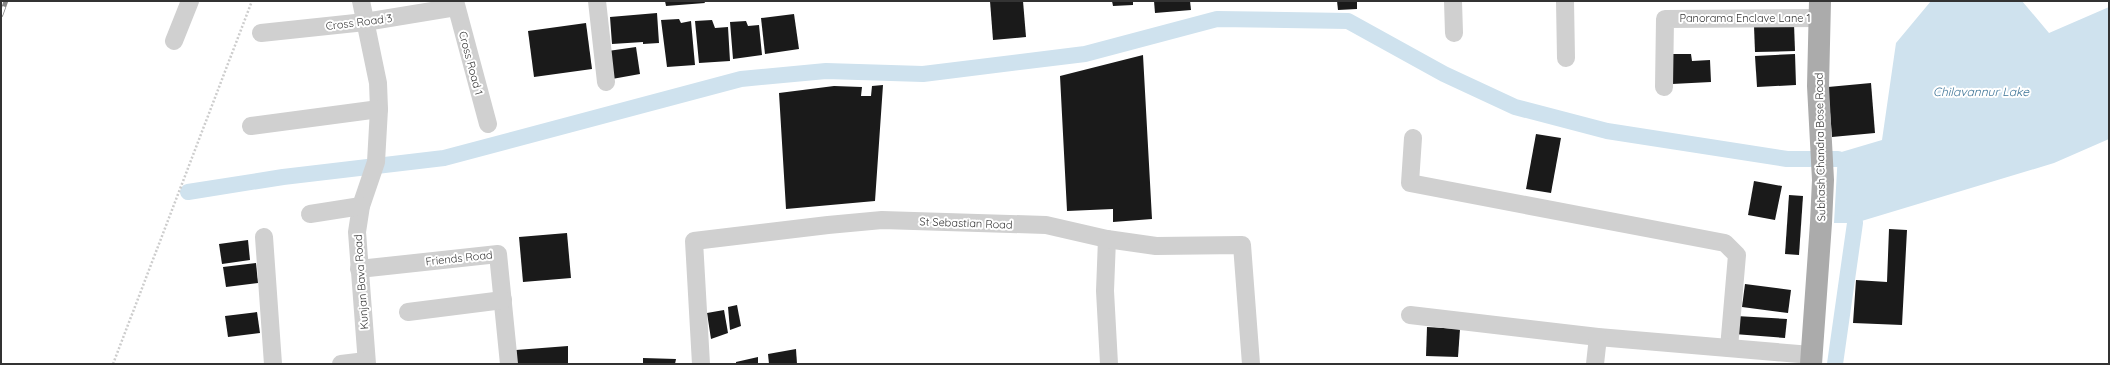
<svg xmlns="http://www.w3.org/2000/svg" width="2110" height="365" font-family="Quicksand,sans-serif">
  <rect width="100%" height="100%" fill="#fff"/>
  <!-- water -->
  <path fill="#cfe2ee" d="M1931,1H2022L2049,33L2109,7V139L2054,163L1855,223H1834L1838,153L1882,140L1896,43Z"/>
  <g fill="none" stroke-linecap="round" stroke-linejoin="round">
    <!-- canal -->
    <g stroke="#cfe2ee" stroke-width="16">
      <path d="M188,192L283,177L444,158L741,79L826,71L923,74L1085,54L1217,19L1348,21L1444,74L1515,107L1607,131L1787,159H1838"/>
      <path d="M1835,364L1855,223"/>
    </g>
  </g>
  <!-- building -->
  <g fill="#1a1a1a">
    <path d="M665,1H704L705,3L666,6Z"/>
    <path d="M990,1H1023L1026,37L993,40Z"/>
    <path d="M1112,1H1133V5L1113,6Z"/>
    <path d="M1154,1H1190L1191,10L1155,13Z"/>
    <path d="M1337,1H1357V9L1338,10Z"/>
    <path d="M657,13L659,43L643,44V42L612,44L610,17Z"/>
    <path d="M794,14L799,49L765,54L761,18Z"/>
    <path d="M679,19L681,23L691,21L695,65L667,67L661,20Z"/>
    <path d="M712,20L715,28L728,27L730,61L699,63L695,21Z"/>
    <path d="M746,21L748,26L759,25L762,55L733,59L730,22Z"/>
    <path d="M586,23L592,69L534,77L528,31Z"/>
    <path d="M1794,24L1795,51L1755,52L1754,26Z"/>
    <path d="M636,47L640,74L612,79L608,51Z"/>
    <path d="M1671,54H1691L1692,61L1710,60L1711,82L1672,84Z"/>
    <path d="M1795,54L1796,85L1757,87L1755,56Z"/>
    <path d="M1143,55L1152,219L1113,222V209L1067,211L1060,76Z"/>
    <path d="M1871,83L1875,133L1832,137L1828,87Z"/>
    <path d="M883,85L875,201L786,209L779,93L834,86L862,87L861,96H871L872,86Z"/>
    <path d="M1536,134L1561,138L1551,193L1526,189Z"/>
    <path d="M1754,181L1782,186L1775,220L1748,215Z"/>
    <path d="M1789,195L1803,196L1799,255L1785,254Z"/>
    <path d="M1889,229L1907,230L1902,325L1853,323L1856,280L1887,282Z"/>
    <path d="M567,233L571,278L523,282L519,237Z"/>
    <path d="M248,240L250,260L222,264L219,244Z"/>
    <path d="M256,263L258,283L226,287L223,267Z"/>
    <path d="M1745,284L1791,290L1788,313L1742,307Z"/>
    <path d="M737,305L741,326L730,330L728,307Z"/>
    <path d="M724,310L728,333L711,339L707,313Z"/>
    <path d="M257,312L260,333L228,337L225,316Z"/>
    <path d="M1736,316L1787,319L1785,338L1734,334Z"/>
    <path d="M1427,327L1460,329L1458,357L1426,356Z"/>
    <path d="M568,346V364H517L516,350Z"/>
    <path d="M796,349L797,364H769L768,354Z"/>
    <path d="M758,357V364H736V362Z"/>
    <path d="M643,358L676,359L675,364H643Z"/>
  </g>
  <g fill="none" stroke-linecap="round" stroke-linejoin="round">
    <!-- path -->
    <path stroke="#cdcdcd" stroke-width="2.5" stroke-dasharray="2 2" stroke-linecap="butt" d="M113,364L252,1"/>
    <!-- minor -->
    <g stroke="#d0d0d0" stroke-width="18">
      <path d="M361,1L378,83L379,109L376,162L361,206L357,232L367,364"/>
      <path d="M455,1L488,124"/>
      <path d="M597,1L606,82"/>
      <path d="M1453,1L1454,33"/>
      <path d="M1565,1L1566,58"/>
      <path d="M261,33L365,22L456,7"/>
      <path d="M174,41L190,1"/>
      <path d="M1664,87L1665,19L1820,18"/>
      <path d="M251,126L379,109"/>
      <path d="M1413,138L1410,183L1725,243L1737,255L1729,348"/>
      <path d="M310,214L361,206"/>
      <path d="M264,237L273,364"/>
      <path d="M1107,239L1105,291L1109,364"/>
      <path d="M359,269L498,254L509,364"/>
      <path d="M408,312L503,300"/>
      <path d="M1410,315L1598,337L1811,355"/>
      <path d="M341,364L366,361"/>
      <path d="M701,364L694,241L828,225L882,220L1046,225L1107,239L1156,246L1242,245L1251,364"/>
      <path d="M1595,364L1598,337"/>
    </g>
    <!-- major -->
    <path stroke="#ababab" stroke-width="22" d="M1811,364L1821,223L1823,180L1818,86L1820,1"/>
    <defs>
      <path id="rail" d="M1,15L6,1"/>
    </defs>
    <!-- rail casing -->
    <use href="#rail" stroke="#888" stroke-width="4.5"/>
    <!-- rail -->
    <use href="#rail" stroke="#fff" stroke-width="3" stroke-dasharray="9" stroke-linecap="butt"/>
  </g>
  <g text-anchor="middle" dominant-baseline="central" stroke-width="4" stroke-linejoin="round" paint-order="stroke">
    <!-- street labels -->
    <g font-size="11" fill="#333" stroke="#fff">
      <text x="1745" y="18">Panorama Enclave Lane 1</text>
      <text transform="translate(359 22) rotate(-7)">Cross Road 3</text>
      <text transform="translate(471 63) rotate(75)">Cross Road 1</text>
      <text transform="translate(1820 147) rotate(-91)">Subhash Chandra Bose Road</text>
      <text transform="translate(966 223) rotate(2)">St Sebastian Road</text>
      <text transform="translate(459 258) rotate(-6)">Friends Road</text>
      <text transform="translate(361 282) rotate(-94)">Kunjan Bava Road</text>
    </g>
    <!-- water labels -->
    <g font-size="12" font-style="italic" fill="#3f7597" stroke="#fff">
      <text x="1981" y="91">Chilavannur Lake</text>
    </g>
  </g>
  <!-- border -->
  <rect width="2110" height="365" fill="none" stroke="#333333" stroke-width="4"/>
</svg>
